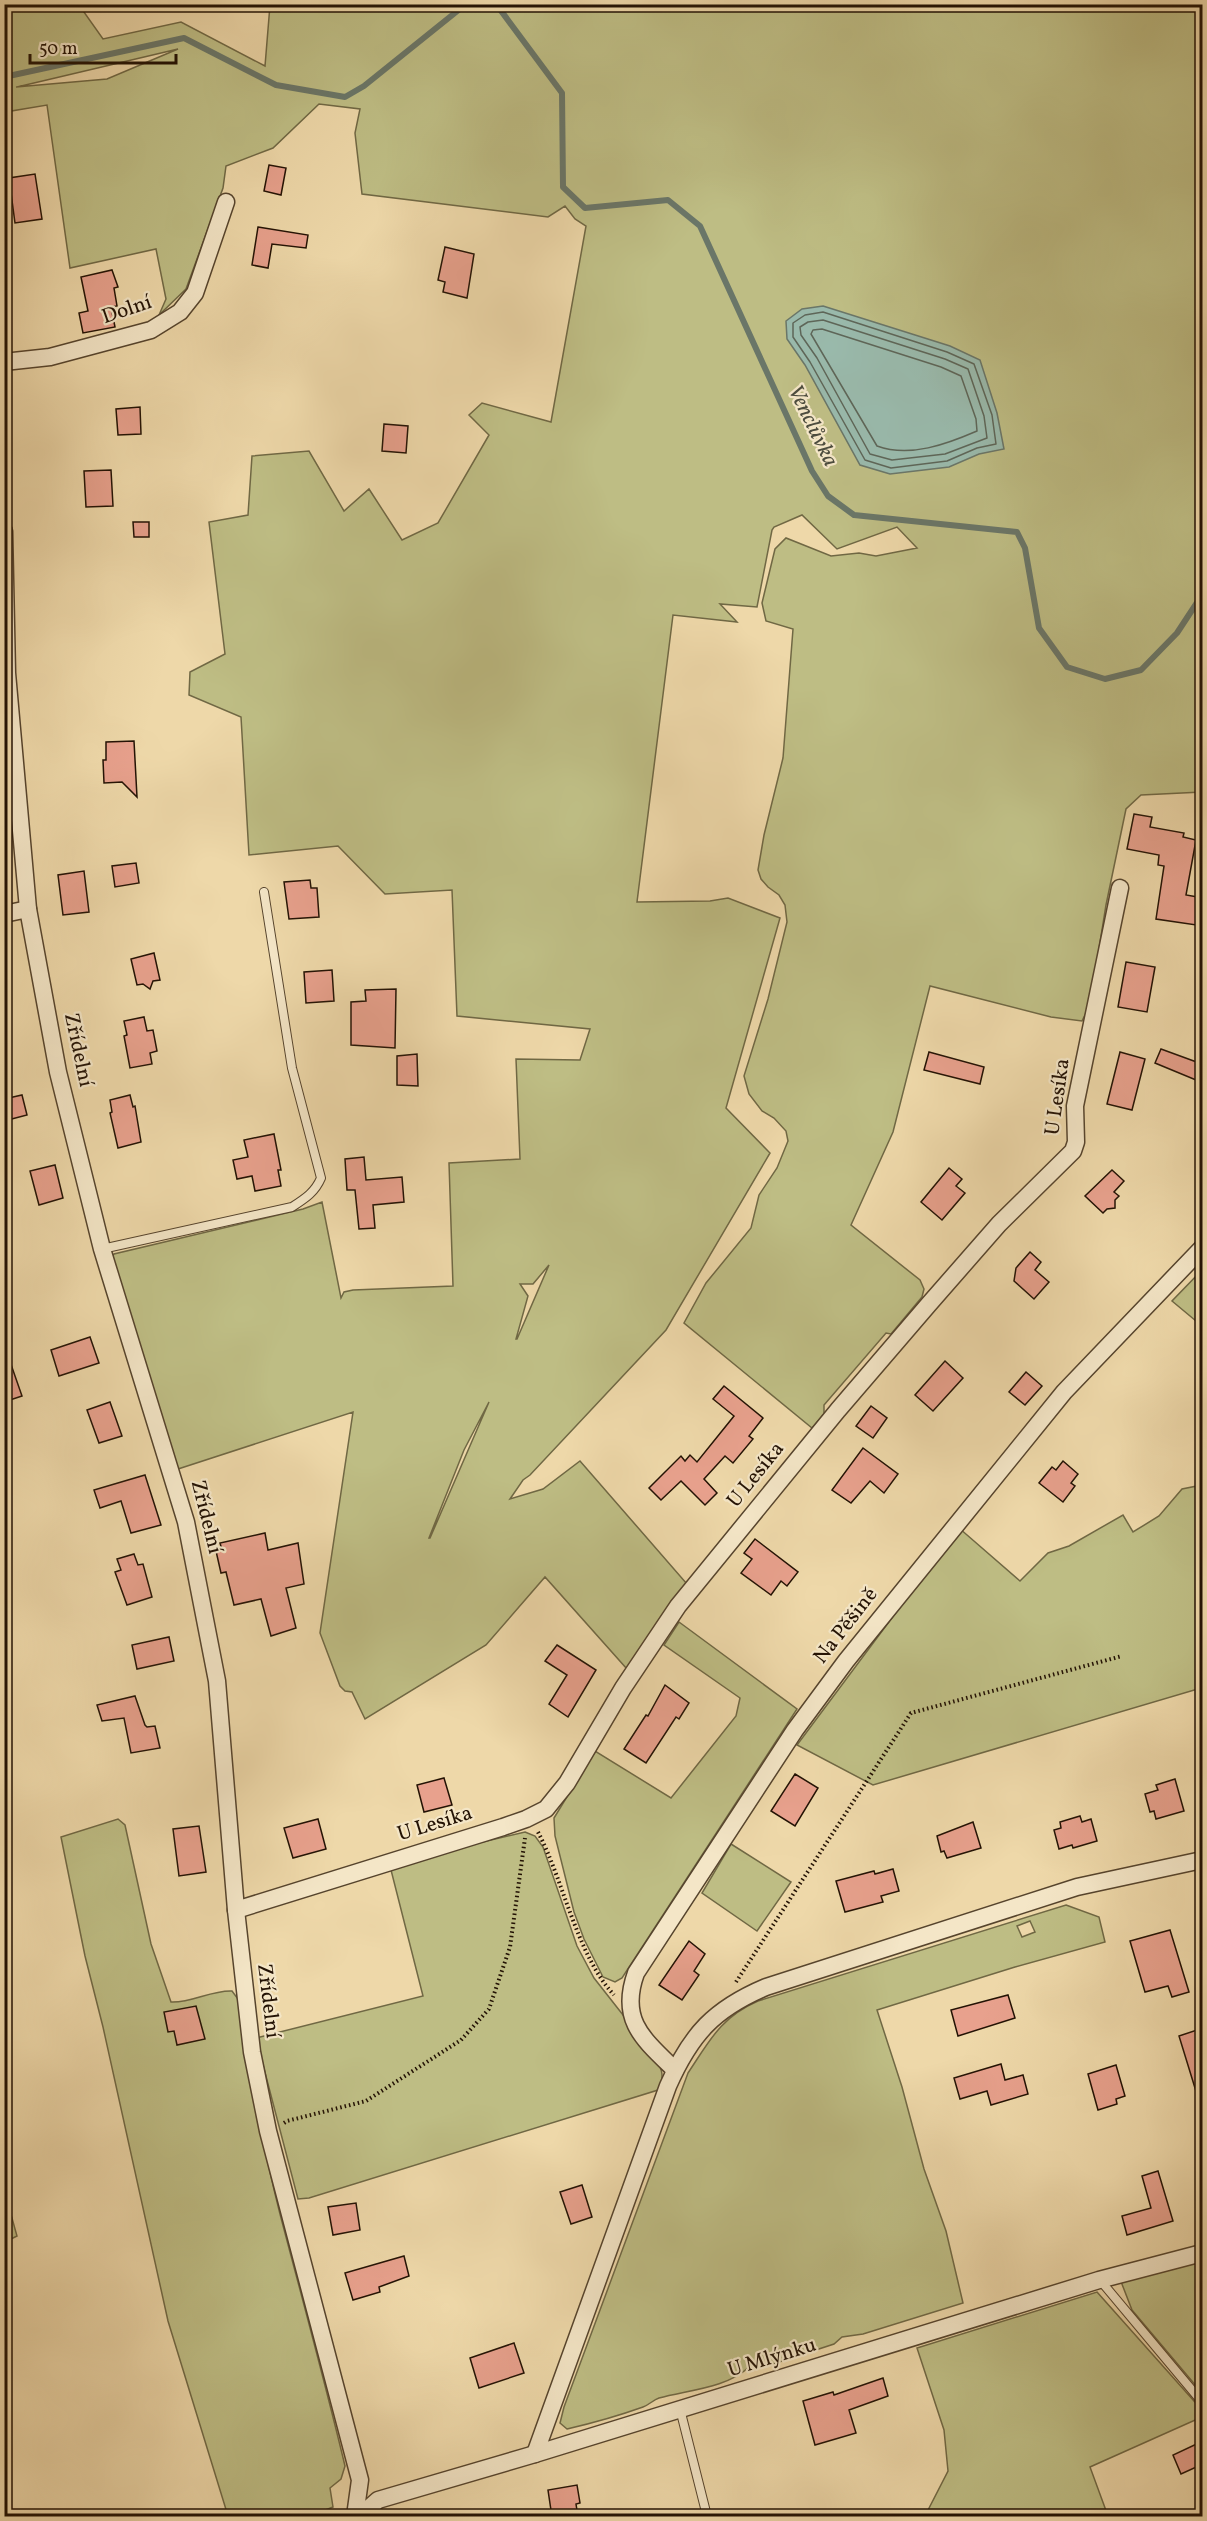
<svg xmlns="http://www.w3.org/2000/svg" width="1207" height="2521" font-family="Vollkorn,serif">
  <rect width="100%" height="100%" fill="#eed8a9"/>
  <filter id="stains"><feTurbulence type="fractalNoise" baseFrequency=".00333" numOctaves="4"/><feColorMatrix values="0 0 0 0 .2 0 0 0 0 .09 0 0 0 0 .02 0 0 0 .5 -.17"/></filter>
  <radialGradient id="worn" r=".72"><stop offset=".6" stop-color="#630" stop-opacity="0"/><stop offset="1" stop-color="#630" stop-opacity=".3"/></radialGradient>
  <!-- green -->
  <g fill="#bebd84" stroke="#706844" stroke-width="1.5" fill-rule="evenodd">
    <path d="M5,5H79L103,39L181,22L265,66L270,5H1202V792L1141,795L1126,809L1106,905L1090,1005L1082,1021L1051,1017L930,986L893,1132L851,1225L920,1280L924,1289L922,1297L891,1334L886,1333L824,1405V1414L812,1428L684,1323L706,1283L751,1228L759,1195L777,1168L788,1141L786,1131L774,1118L762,1111L749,1094L744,1076L768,999L787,922L785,905L779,895L768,887L761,879L758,870L764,835L783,758L793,629L766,621L762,603L775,549L786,538L831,556L859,553L876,556L917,548L897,527L837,549L802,515L774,527L772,530L757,607L720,604L737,622L673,615L637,902L710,901L728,898L780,918L726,1108L770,1153L666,1330L530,1475L523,1480L510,1499L543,1489L580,1461L687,1584L627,1669L545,1577L486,1645L365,1719L352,1692L345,1691L340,1686L320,1633L353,1412L178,1469L112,1257L114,1254L303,1209L322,1202L341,1298L344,1292L353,1290L453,1286L449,1163L520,1159L516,1059L580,1060L590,1029L457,1016L452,890L385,894L338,846L249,855L241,717L189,695L190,672L225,654L209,522L248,515L252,456L309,451L344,511L369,489L402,540L438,523L489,435L469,415L482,403L551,422L586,226L575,219L565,206L548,217L362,194L355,133L360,109L319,104L273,148L226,166L223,188L186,289L159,315L166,299L156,249L70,268L47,105L5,112ZM178,49L107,79L16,87H17ZM549,1265L517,1339H516L528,1296L520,1284H533ZM489,1402L430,1538H429L464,1450Z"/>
    <path d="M1202,1270V1326L1172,1301Z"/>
    <path d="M1202,1485V1772L1199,1774L1201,1688L873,1785L797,1745L959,1528L1020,1581L1048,1553L1069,1546L1123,1515L1133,1532L1159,1516L1182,1489Z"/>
    <path d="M679,1622L797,1709L622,1978L615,1982L603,1977L584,1939L574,1912L555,1836L554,1818L595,1751L671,1798L736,1716L740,1698L664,1645Z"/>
    <path d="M118,1819L125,1825L151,1944L171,2002C192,2003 211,1990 232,1991L238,1999C250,2071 262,2144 280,2214C302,2298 325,2382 345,2466L341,2479L330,2488L333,2507C303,2521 262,2516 228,2516L168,2321L103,2027L85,1956L61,1837Z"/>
    <path d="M525,1832L535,1836L543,1847L577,1946L594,1978L656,2057C662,2070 665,2077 658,2090L309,2198L298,2199L256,2038L423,1996L391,1870L474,1844Z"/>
    <path d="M731,1844L791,1882L757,1931L702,1893Z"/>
    <path d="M1066,1905L1099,1917L1105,1942L1015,1967L877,2010L902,2087L924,2169L946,2231L963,2303L863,2334L842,2337L834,2344L764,2367H749C727,2388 688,2390 659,2398C653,2400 649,2405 643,2407C618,2416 593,2423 567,2429L560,2423L564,2407L688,2073C710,2040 721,2017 758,2001ZM1030,1921L1035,1932L1022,1937L1017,1926Z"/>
    <path d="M5,2193L17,2236L5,2242H4Z"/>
    <path d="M1202,2262V2393L1132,2310L1120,2279Z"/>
    <path d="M1097,2292L1202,2410V2417L1090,2467L1108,2516H925L948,2471L944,2430L917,2348Z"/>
  </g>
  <!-- water -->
  <path fill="#99b9ab" stroke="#6a7668" stroke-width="1.5" d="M823,306L950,346L980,360L997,413L1004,449L979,454L949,467L890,474L860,465L805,365L787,339L786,321L802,309Z"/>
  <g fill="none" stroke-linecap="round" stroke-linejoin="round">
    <!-- shore -->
    <g stroke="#5e6658" stroke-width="1.5">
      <path d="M823,312L947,352L974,364L992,415L996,444L977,448L947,461L891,468L865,460L810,362L793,337V323L805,315Z"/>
      <path d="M823,320L945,359L968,369L984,416L987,438L945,454L892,460L870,454L817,358L801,335L800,327L808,322Z"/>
      <path d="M822,329L941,367L961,376L976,419L977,431C947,444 910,458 877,446L811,334L813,330Z"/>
    </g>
    <!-- stream -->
    <g stroke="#6a7668" stroke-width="6">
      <path d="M496,4L562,93L563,187L585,208L668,200L700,226L812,471L828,496L854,515L1017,532L1025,548L1039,628L1067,667L1105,679L1141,670L1177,633L1202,595"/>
      <path d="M4,77L184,38L276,85L345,97L364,86L466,4"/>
    </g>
  </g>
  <!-- building -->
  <g fill="#e8a18d" stroke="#231204" stroke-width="1.5">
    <path d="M269,165L286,168L281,195L264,191Z"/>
    <path d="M35,174L42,219L15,223L9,178Z"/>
    <path d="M258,227L308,235L306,248L272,244L268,268L252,265Z"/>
    <path d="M445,247L474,254L467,298L443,292L445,282L438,280Z"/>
    <path d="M112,270L118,287L114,288L117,306L111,307L115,327L83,333L79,313L88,311L81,277Z"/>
    <path d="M140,407L141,434L118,435L116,409Z"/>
    <path d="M384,424L408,426L406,453L382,451Z"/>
    <path d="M111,470L113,506L86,507L84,471Z"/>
    <path d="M133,522H149V537H134Z"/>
    <path d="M134,741L137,797L122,782L104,783L103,760H106V742Z"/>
    <path d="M1134,814L1152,817L1150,827L1184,833L1183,837L1196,840L1186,895L1203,898V926L1156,919L1164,866L1158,865L1159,855L1127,849Z"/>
    <path d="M136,863L139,883L115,887L112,866Z"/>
    <path d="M84,871L89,912L63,915L58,875Z"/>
    <path d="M310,880L311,888H317L319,917L289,919L284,882Z"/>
    <path d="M154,953L160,980L153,981L150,989L143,984L137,985L131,959Z"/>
    <path d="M1126,962L1155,967L1147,1012L1118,1007Z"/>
    <path d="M332,970L334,1001L306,1003L304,972Z"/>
    <path d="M396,989L395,1048L351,1045V1002L366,1001L365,990Z"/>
    <path d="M144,1017L147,1031L153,1030L157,1051L150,1053L152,1064L130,1068L124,1036L127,1035L124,1021Z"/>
    <path d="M1161,1049L1202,1064L1196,1080L1155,1063Z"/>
    <path d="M929,1052L984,1067L980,1084L924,1070Z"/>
    <path d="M1120,1052L1145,1059L1132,1110L1107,1104Z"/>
    <path d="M417,1054L418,1086L397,1085V1056Z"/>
    <path d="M22,1095L27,1115L4,1121V1099Z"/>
    <path d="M130,1095L133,1107L135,1106L141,1142L118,1148L110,1113L112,1112L110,1100Z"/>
    <path d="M274,1134L281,1170H278L281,1186L255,1191L252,1176L237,1179L233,1160L248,1157L244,1140Z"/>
    <path d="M364,1157L366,1180L402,1177L404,1202L373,1205L375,1228L359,1229L355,1190H347L345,1159Z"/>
    <path d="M55,1165L63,1198L39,1205L30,1171Z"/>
    <path d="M949,1168L962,1179L956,1186L965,1193L942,1220L921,1202Z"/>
    <path d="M1112,1170L1124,1181L1114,1192L1119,1196L1115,1200V1208L1107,1209L1103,1213L1085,1196Z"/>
    <path d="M1030,1252L1041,1262L1035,1270L1049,1282L1034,1299L1014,1281L1016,1268Z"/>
    <path d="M90,1337L99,1363L59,1376L51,1350Z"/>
    <path d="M7,1353L22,1396L4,1402V1354Z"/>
    <path d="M945,1361L963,1378L933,1411L915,1395Z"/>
    <path d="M1026,1372L1042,1386L1025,1405L1009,1392Z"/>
    <path d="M724,1386L763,1418L749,1436L753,1439L733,1463L725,1456L704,1479L717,1493L705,1505L681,1481L661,1500L649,1488L681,1456L685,1461L690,1455L697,1462L734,1416L713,1399Z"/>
    <path d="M110,1402L122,1436L99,1443L87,1410Z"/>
    <path d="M871,1406L887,1418L873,1438L856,1426Z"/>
    <path d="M863,1448L898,1474L884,1493L870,1481L851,1503L832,1490Z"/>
    <path d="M1063,1461L1078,1474L1071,1483L1075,1486L1063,1502L1039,1483L1052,1467L1056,1470Z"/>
    <path d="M145,1475L161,1525L131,1533L121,1501L100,1508L94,1490Z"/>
    <path d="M265,1533L268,1550L298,1543L304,1584L286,1588L296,1628L271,1636L261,1599L234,1605L226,1572L221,1573L216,1551L222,1550L220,1543Z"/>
    <path d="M755,1539L798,1572L787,1586L781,1581L771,1595L741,1573L752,1559L744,1553Z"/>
    <path d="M134,1554L138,1565L143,1564L152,1597L127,1605L115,1572L121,1570L117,1559Z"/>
    <path d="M169,1637L174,1661L137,1669L132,1645Z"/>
    <path d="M557,1645L596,1670L568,1717L549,1704L567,1675L545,1661Z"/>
    <path d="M665,1685L689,1703L679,1719L676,1717L646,1763L624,1749L646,1715L648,1716Z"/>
    <path d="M135,1696L145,1725L147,1727L155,1726L160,1748L131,1753L124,1718L102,1721L97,1705Z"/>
    <path d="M795,1774L818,1788L795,1826L771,1811Z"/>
    <path d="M444,1778L452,1805L424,1812L417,1785Z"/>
    <path d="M1175,1779L1184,1811L1156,1819L1154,1811L1150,1812L1145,1794L1158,1790L1156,1785Z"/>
    <path d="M1080,1816L1082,1822L1091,1819L1097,1841L1073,1848L1072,1845L1059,1849L1054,1830L1061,1828L1060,1822Z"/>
    <path d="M318,1819L326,1849L293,1858L284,1828Z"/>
    <path d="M973,1822L981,1848L947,1858L944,1851L941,1852L937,1836Z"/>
    <path d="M199,1826L206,1872L179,1876L173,1829Z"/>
    <path d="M893,1869L899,1891L881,1896L883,1902L845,1912L836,1881L874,1871L875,1874Z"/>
    <path d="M1170,1930L1189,1992L1172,1997L1168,1986L1145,1992L1130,1941Z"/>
    <path d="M689,1941L705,1954L694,1971L699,1975L682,2000L659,1985Z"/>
    <path d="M1008,1995L1015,2018L958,2036L951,2010Z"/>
    <path d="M196,2006L205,2039L177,2045L174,2031L168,2032L164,2012Z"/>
    <path d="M1203,2028V2100L1199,2101L1179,2036Z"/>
    <path d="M1001,2064L1005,2080L1023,2075L1028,2094L991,2105L987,2091L960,2099L954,2078Z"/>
    <path d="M1116,2065L1125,2096L1116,2099L1117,2104L1098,2110L1088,2074Z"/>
    <path d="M1158,2171L1173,2221L1127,2235L1122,2216L1151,2208L1142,2176Z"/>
    <path d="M582,2185L592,2217L571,2224L560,2192Z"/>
    <path d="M356,2203L360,2230L333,2235L328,2207Z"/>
    <path d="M404,2256L409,2276L379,2287L380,2292L353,2300L345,2273Z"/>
    <path d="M514,2343L524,2373L479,2388L470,2358Z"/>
    <path d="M883,2378L888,2396L849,2410L856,2433L815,2445L803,2401L833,2392L834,2395Z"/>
    <path d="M1203,2441V2464L1181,2474L1173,2455Z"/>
    <path d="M577,2485L580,2503L576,2504L578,2517H552L548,2490Z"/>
  </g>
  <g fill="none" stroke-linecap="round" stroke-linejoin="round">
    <defs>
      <g id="service">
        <path d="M102,1249L292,1207C306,1198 315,1192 321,1178L292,1068L264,892"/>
        <path d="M1100,2280L1202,2402"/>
        <path d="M680,2409L707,2516"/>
      </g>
      <g id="minor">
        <path d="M4,362L50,357L151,330L180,312L195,293L226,202"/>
        <path d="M4,531L7,673L28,909L58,1072L102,1249L186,1522L217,1681L236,1910L252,2052L268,2131L360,2480L355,2516"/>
        <path d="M4,914L28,909"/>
        <path d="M236,1910L503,1827L526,1819L546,1809L567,1783L623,1688L678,1606L838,1410L929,1304L999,1224L1073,1151L1076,1142L1075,1106L1120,888"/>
        <path d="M675,2070C643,2039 619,2020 636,1973L795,1730L846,1661L1064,1392L1202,1248"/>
        <path d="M535,2454L668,2086C691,2034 714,2009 766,1987L1077,1887L1202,1860"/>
        <path d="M360,2516L378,2500L535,2454L1099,2280L1202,2253"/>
      </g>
    </defs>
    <!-- service casing -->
    <use href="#service" stroke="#56442d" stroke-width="10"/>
    <!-- minor casing -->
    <use href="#minor" stroke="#56442d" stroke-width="19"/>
    <!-- path -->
    <g stroke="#231204" stroke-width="4" stroke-dasharray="1.5 3" stroke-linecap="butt">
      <path d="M538,1832C564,1882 577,1955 614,1995"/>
      <path d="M736,1982L911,1713L1122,1656"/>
      <path d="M284,2123L287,2121L366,2101L461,2040L489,2009L510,1947L525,1838"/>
    </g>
    <!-- service -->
    <use href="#service" stroke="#f4e6c7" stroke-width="8"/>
    <!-- minor -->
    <use href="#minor" stroke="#f4e6c7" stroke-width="16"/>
  </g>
  <g text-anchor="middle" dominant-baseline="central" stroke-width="4.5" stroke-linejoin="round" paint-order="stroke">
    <!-- street labels -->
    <g font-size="21" fill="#231204" stroke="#f4e6c7">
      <text transform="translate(127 310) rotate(-19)">Dolní</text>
      <text transform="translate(78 1050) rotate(78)">Zřídelní</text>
      <text transform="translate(1058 1097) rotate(-82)">U Lesíka</text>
      <text transform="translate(756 1475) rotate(-51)">U Lesíka</text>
      <text transform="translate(206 1517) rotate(76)">Zřídelní</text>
      <text transform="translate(846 1626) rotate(-52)">Na Pěšině</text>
      <text transform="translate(435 1824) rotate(-17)">U Lesíka</text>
      <text transform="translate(268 2001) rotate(83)">Zřídelní</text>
      <text transform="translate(772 2358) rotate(-17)">U Mlýnku</text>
    </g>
    <!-- water labels -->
    <g font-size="22" font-style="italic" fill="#4c4c3e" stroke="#f4e6c7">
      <text transform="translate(812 426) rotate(64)">Venclůvka</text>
    </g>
  </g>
  <!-- margin -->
  <rect width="1207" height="2521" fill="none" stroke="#eed8a9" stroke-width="24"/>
  <rect x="6" y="6" width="1195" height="2509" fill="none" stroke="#231204" stroke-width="3"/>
  <rect x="12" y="12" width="1183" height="2497" fill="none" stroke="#231204" stroke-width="1.5"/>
  <!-- scale -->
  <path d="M30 54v9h146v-9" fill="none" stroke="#231204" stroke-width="3"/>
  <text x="39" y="54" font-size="18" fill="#231204" stroke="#f4e6c7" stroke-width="4.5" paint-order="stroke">50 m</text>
  <rect width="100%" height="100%" filter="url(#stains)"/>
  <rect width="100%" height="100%" fill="url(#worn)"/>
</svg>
